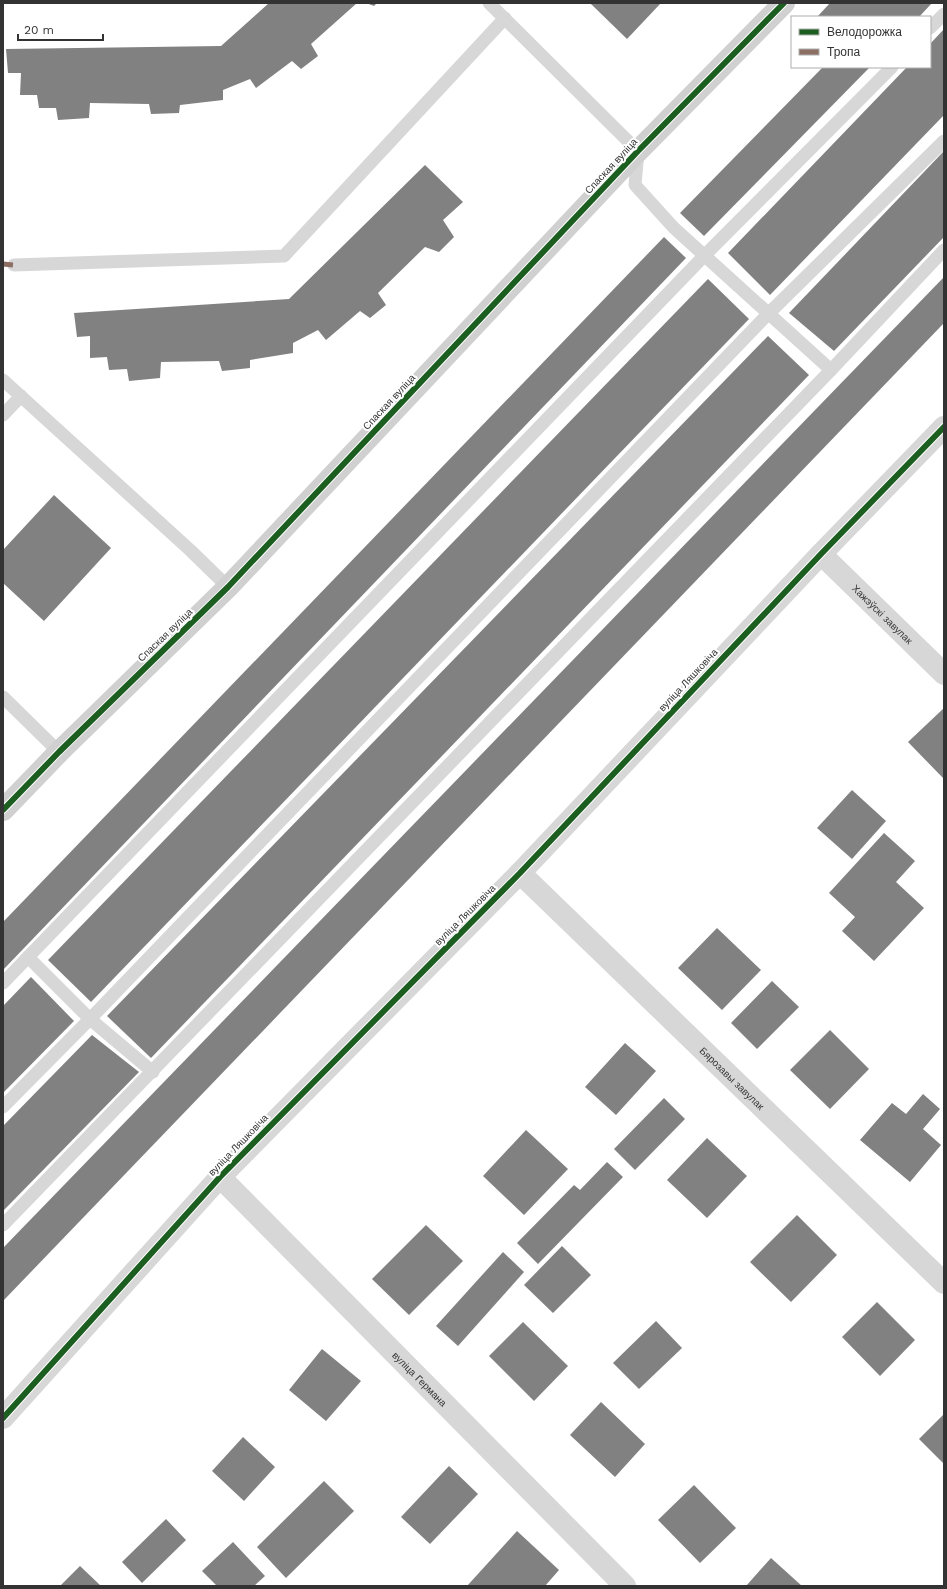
<svg xmlns="http://www.w3.org/2000/svg" width="947" height="1589" font-family="'Work Sans',sans-serif">
  <rect width="100%" height="100%" fill="#fff"/>
  <!-- building -->
  <g fill="#818181">
    <path d="M269,3H357L311,44L318,56L301,69L292,61L256,88L250,79L223,90V100L180,105L179,113L151,114L149,104L90,103L89,118L58,120L56,108H39L37,95H20L21,73H8L6,49L221,46Z"/>
    <path d="M366,3H377L374,6Z"/>
    <path d="M590,3H661L627,39Z"/>
    <path d="M830,3H932L919,17H819L818,16Z"/>
    <path d="M944,29V115L770,295L728,253L907,67H930V44Z"/>
    <path d="M823,67H870L704,236L680,213Z"/>
    <path d="M944,151V237L834,351L789,313Z"/>
    <path d="M425,165L463,202L443,220L454,237L439,252L425,247L378,293L386,305L370,318L360,311L326,340L318,330L293,343V353L250,360V368L222,371L219,361L161,362L160,378L129,381L127,369L109,370L107,357L90,358V336L77,337L74,313L289,299Z"/>
    <path d="M664,237L686,258L3,970V922Z"/>
    <path d="M944,277V323L3,1301V1248Z"/>
    <path d="M708,279L749,319L91,1002L48,960Z"/>
    <path d="M768,336L809,375L151,1058L107,1016Z"/>
    <path d="M54,495L111,548L44,621L3,583V550Z"/>
    <path d="M944,708V779L908,742Z"/>
    <path d="M852,790L886,821L852,859L817,828Z"/>
    <path d="M884,833L915,861L896,882L924,908L874,961L842,931L855,917L829,893Z"/>
    <path d="M717,928L761,970L722,1010L678,968Z"/>
    <path d="M31,977L74,1021L3,1093V1006Z"/>
    <path d="M772,981L799,1007L757,1049L731,1023Z"/>
    <path d="M830,1030L869,1069L830,1109L790,1070Z"/>
    <path d="M92,1035L139,1072L3,1211V1126Z"/>
    <path d="M625,1043L656,1071L616,1115L585,1087Z"/>
    <path d="M923,1094L940,1109L923,1129L941,1145L910,1182L860,1140L892,1103L906,1114Z"/>
    <path d="M664,1098L685,1119L635,1170L614,1149Z"/>
    <path d="M526,1130L568,1169L524,1215L483,1176Z"/>
    <path d="M707,1138L747,1176L707,1218L667,1180Z"/>
    <path d="M607,1162L623,1177L538,1264L517,1243L574,1185L580,1190Z"/>
    <path d="M797,1215L837,1255L791,1302L750,1262Z"/>
    <path d="M426,1225L463,1261L409,1315L372,1279Z"/>
    <path d="M562,1246L591,1275L553,1313L524,1285Z"/>
    <path d="M503,1252L524,1272L458,1346L436,1326Z"/>
    <path d="M877,1302L915,1340L880,1376L842,1337Z"/>
    <path d="M656,1321L682,1348L639,1389L613,1363Z"/>
    <path d="M523,1322L568,1366L534,1401L489,1356Z"/>
    <path d="M322,1349L361,1381L326,1421L289,1390Z"/>
    <path d="M601,1402L645,1444L615,1477L570,1435Z"/>
    <path d="M944,1414V1464L919,1439Z"/>
    <path d="M243,1437L275,1467L244,1501L212,1471Z"/>
    <path d="M449,1466L478,1494L430,1544L401,1517Z"/>
    <path d="M324,1481L354,1511L286,1578L257,1547Z"/>
    <path d="M694,1485L736,1528L700,1563L658,1520Z"/>
    <path d="M166,1519L186,1540L142,1583L122,1562Z"/>
    <path d="M517,1531L559,1570L545,1586H467Z"/>
    <path d="M233,1542L265,1576L254,1586H217L202,1571Z"/>
    <path d="M771,1558L802,1586H746Z"/>
    <path d="M80,1566L101,1586H60Z"/>
  </g>
  <g fill="none" stroke-linecap="round" stroke-linejoin="round">
    <!-- lane -->
    <g stroke="#d7d7d7" stroke-width="13">
      <path d="M489,3L638,151L635,185L674,228L831,370"/>
      <path d="M930,28L944,14"/>
      <path d="M14,265L284,256L505,18"/>
      <path d="M3,380L190,550L228,587"/>
      <path d="M3,415L21,396"/>
      <path d="M3,697L59,752"/>
      <path d="M28,957L90,1019L153,1072"/>
      <path d="M3,983L704,256L892,67"/>
      <path d="M3,1107L90,1019L768,314L944,141"/>
      <path d="M3,1225L831,370L944,250"/>
    </g>
    <!-- street -->
    <g stroke="#d7d7d7" stroke-width="22">
      <path id="s1" d="M821,554L944,674"/>
      <path id="s2" d="M520,873L944,1283"/>
      <path id="s3" d="M220,1177L625,1586"/>
      <path d="M3,1418L220,1177L520,873L821,554L944,427"/>
    </g>
    <!-- secondary -->
    <path stroke="#d0d0d0" stroke-width="22" d="M3,810L59,752L228,587L638,151L784,3"/>
    <!-- quiet -->
    <path stroke="#8d6e63" stroke-width="5" stroke-dasharray="10 5" stroke-linecap="butt" d="M3,264L14,265"/>
    <defs>
      <g id="cycleway">
        <path d="M3,810L59,752L228,587L638,151L784,3"/>
        <path d="M3,1418L220,1177L520,873L821,554L944,427"/>
      </g>
    </defs>
    <!-- cycleway casing -->
    <use href="#cycleway" stroke="#fff" stroke-width="8"/>
    <!-- cycleway -->
    <use href="#cycleway" stroke="#1b5e20" stroke-width="6"/>
  </g>
  <g text-anchor="middle" dominant-baseline="central" stroke-width="4" stroke-linejoin="round" paint-order="stroke">
    <!-- street labels -->
    <g font-size="10" fill="#333" stroke="#fff">
      <text transform="translate(611 166) rotate(-47)">Спаская вуліца</text>
      <text transform="translate(389 402) rotate(-47)">Спаская вуліца</text>
      <text stroke="none"><textPath href="#s1" startOffset="86">Хажэўскі завулак</textPath></text>
      <text transform="translate(165 635) rotate(-44)">Спаская вуліца</text>
      <text transform="translate(688 680) rotate(-47)">вуліца Ляшковіча</text>
      <text transform="translate(465 915) rotate(-45)">вуліца Ляшковіча</text>
      <text stroke="none"><textPath href="#s2" startOffset="295">Бярозавы завулак</textPath></text>
      <text transform="translate(238 1145) rotate(-46)">вуліца Ляшковіча</text>
      <text stroke="none"><textPath href="#s3" startOffset="284">вуліца Германа</textPath></text>
    </g>
  </g>
  <!-- border -->
  <rect width="947" height="1589" fill="none" stroke="#333333" stroke-width="8"/>
  <!-- legend -->
  <rect x="791" y="16" width="140" height="52" fill="#ffffff" stroke="#adadad"/>
  <rect x="799" y="29" width="20" height="6" fill="#1b5e20" stroke="#adadad"/>
  <text x="827" y="36" font-size="12" fill="#333333">Велодорожка</text>
  <rect x="799" y="49" width="20" height="6" fill="#8d6e63" stroke="#adadad"/>
  <text x="827" y="56" font-size="12" fill="#333333">Тропа</text>
  <!-- scale -->
  <path d="M18 34v6h85v-6" fill="none" stroke="#333333" stroke-width="2"/>
  <text x="24" y="34" font-size="12" fill="#333333" stroke="#ffffff" stroke-width="3" paint-order="stroke">20 m</text>
</svg>
